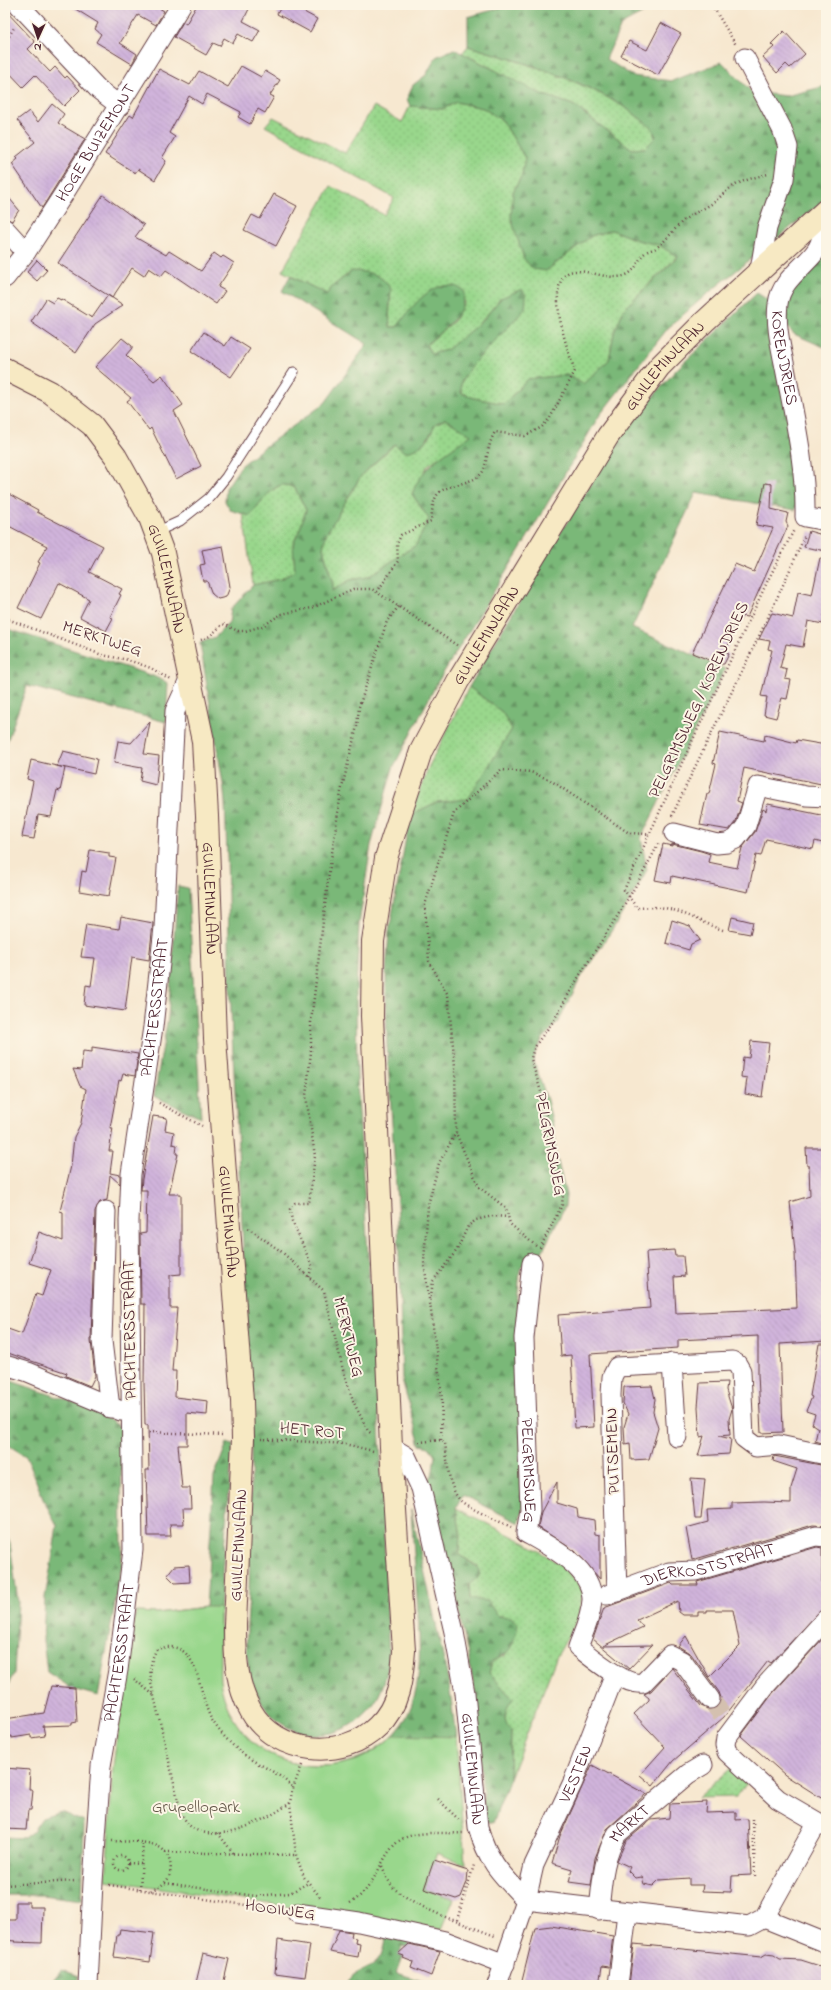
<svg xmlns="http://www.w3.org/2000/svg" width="831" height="1990" font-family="'Indie Flower',sans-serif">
  <defs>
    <pattern id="grass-dots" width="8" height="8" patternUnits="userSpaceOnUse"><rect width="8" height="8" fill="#99d78c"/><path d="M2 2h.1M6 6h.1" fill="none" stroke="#85b879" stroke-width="1.8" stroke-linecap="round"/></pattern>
    <pattern id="forest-firs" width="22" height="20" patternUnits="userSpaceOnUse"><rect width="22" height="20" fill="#7ab878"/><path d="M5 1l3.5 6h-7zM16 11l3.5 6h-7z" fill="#669563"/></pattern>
    <pattern id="building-back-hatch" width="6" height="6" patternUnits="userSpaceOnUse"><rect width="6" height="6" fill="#d0b4db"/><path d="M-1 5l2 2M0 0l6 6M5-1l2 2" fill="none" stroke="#b49abc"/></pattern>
  </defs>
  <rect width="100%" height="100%" fill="#fcf5e5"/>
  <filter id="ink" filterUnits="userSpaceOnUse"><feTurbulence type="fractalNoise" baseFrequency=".025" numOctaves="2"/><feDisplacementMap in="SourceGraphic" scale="8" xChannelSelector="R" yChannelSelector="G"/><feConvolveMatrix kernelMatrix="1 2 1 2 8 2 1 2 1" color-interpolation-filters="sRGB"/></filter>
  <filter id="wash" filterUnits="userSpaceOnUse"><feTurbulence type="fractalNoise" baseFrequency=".012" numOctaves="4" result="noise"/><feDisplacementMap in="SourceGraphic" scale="16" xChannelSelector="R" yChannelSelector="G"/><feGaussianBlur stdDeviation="0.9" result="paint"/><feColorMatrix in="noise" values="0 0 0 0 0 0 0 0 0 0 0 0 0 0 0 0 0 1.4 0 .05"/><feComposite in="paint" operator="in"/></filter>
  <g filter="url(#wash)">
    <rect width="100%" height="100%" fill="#f7e8d0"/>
    <!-- grass -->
    <g fill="url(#grass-dots)" stroke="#727b5c">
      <path d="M468,46C522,62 575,78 623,106C634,113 643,121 653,128L655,138L645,148L632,149L573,105L541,94L462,53Z"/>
      <path d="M456,102L483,108L503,121L525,158L522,175L513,192L546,271L591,236L612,230L637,240L659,245L678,256L624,309L614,333L609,360L583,384L567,375L528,379L504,404L474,398L460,392L461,382L473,364L483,354L501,298C488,314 464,342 446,350C441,352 436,353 431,354L426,345L454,321L465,301L421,298L397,327H390L389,314L391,297L352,271L333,286L327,295L282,271L331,186L384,215L394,198L265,126L273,117L345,153L374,106L402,122L410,106L443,109Z"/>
      <path d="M446,419L472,435L428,465L412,494L429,519L416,545L368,577L350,580L332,591L333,585L323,548L326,534L361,476L395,444L405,452L428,439L435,424Z"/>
      <path d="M284,484L295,488L306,510L300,529L293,544L295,571L281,579L253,585L243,514L250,516C259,503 269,489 284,484Z"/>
      <path d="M469,687L502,712L512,729L468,800L437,802L410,815L429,766Z"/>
      <path d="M456,1508L526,1543L561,1565L579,1584L583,1593L578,1619L556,1658L510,1778L511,1730L505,1725L506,1708L500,1686L489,1674L492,1661L505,1656L511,1617L498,1616L487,1602L470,1599L469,1585L478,1567L459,1554L460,1530Z"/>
      <path d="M731,1768L748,1783L736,1797L698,1798Z"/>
    </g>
    <!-- forest -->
    <g fill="url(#forest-firs)" stroke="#626c52" fill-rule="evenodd">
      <path d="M511,5H658L621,25L606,59L633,76L672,81L722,62L752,92L786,96L826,86V199L707,294L668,328L599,416L527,538L437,683L393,768L371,845L359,924L356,992L357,1081L381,1459L389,1662C385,1682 381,1697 367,1712C330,1750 275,1738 255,1690C242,1660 248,1623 249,1591C250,1541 252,1491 251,1441C247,1305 239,1170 232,1035C228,958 229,880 225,803C224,785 220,766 217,748C211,713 206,678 200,643L215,637L229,623L231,609L253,585L281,579L295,571L293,544L300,529L306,510L295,488C292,487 288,485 285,485C273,483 257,507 250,516L230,510L225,501L226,488L241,466L259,451L325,403L367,344L282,291L290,276L327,294L333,286L352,271C370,272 380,273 391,289L389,314L390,327H397C410,310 428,282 453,286C457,286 461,289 464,291C465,318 443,328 426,345L431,354L447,350L483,320L501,298L522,289L526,296L525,309L473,364L461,382V393L474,398L504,404L528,379L567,375L583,384L609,360L614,333L624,309L678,257L659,245L637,240L612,230L591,236L546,271L533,269L524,259L511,218L513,192L522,175L525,158L503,121L483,108L456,102L443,109L410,106L407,99L413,85L426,75L436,57L454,49L541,94L573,105L632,149L645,148L655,138L653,129C643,121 634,113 624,107C576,77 522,62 468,46V17ZM445,419L471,435C446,453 423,464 412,494L429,519L416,545L368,577L350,580L332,591L333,585L323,548L326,534L361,476L394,444L405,452C422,450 429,438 435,424Z"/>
      <path d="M826,243V348L794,334L784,324L789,289Z"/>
      <path d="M757,293L771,302L800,495L795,510L696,493L632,628L725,669L641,838L647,870L616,924L580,979L558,1022L542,1040L535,1053L534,1061L547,1100L553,1125L556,1154L566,1195L565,1206L540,1256H528L520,1270L517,1304L526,1495L519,1523L463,1495L456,1508L460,1530L459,1554L478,1568L480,1575L469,1585L470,1599L487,1601L498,1616L511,1617L518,1625C512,1645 513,1653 492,1661L489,1673L513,1699C505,1709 501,1720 511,1730L510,1778L493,1823L485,1821L475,1692L465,1639L427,1482L433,1471L435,1455L429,1447L420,1445L402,1379L398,1218L387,1045L386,972L389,932L410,815L437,802L468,799L512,729L502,712L469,687L549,551L626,428L676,370Z"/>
      <path d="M5,628L153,676L168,683L166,722L27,686L5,747Z"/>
      <path d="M178,886L188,888L201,1118L154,1096L168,1017Z"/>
      <path d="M5,1379L90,1408L121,1427L122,1565L98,1696L73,1689L47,1672L43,1640L45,1597L52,1560L57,1525L43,1499L27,1457L5,1443Z"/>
      <path d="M227,1443L233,1445C228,1508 220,1572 220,1636C220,1652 218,1670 220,1685C233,1755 310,1786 369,1753C383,1745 397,1734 405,1720C425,1683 419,1638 417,1597C415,1568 413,1539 411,1510L449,1684L456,1737L461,1802L335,1786L123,1688L136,1612L157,1613L206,1607L214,1477Z"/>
      <path d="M5,1530L10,1543L18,1602L14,1673L5,1691Z"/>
      <path d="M61,1812L84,1822L82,1900L42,1895H5V1837L24,1838L32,1832L42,1818Z"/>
      <path d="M386,1933L411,1937L407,1947L402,1946L399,1955L403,1956L397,1973L434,1985H345C353,1971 375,1969 381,1955C384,1948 385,1940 386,1933Z"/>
      <path d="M61,1970L78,1976L77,1985H49Z"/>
    </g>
    <!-- park -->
    <path fill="#99d78c" stroke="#727b5c" d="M206,1607H220C220,1625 220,1643 220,1662C220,1669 219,1679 221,1686C235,1751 297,1781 359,1759C372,1754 383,1744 394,1735L456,1737L465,1864L437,1853L424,1889L454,1899L441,1929L106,1880L113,1767L123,1688L136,1612L157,1613Z"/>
    <g id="blocks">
      <!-- building -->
      <g fill="url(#building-back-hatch)">
        <path d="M69,5H154L164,11L156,25L138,15L120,43L137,54L132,64L96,42L101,34L95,29L98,23Z"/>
        <path d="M197,5H251L243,21L260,30L253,42L238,34L233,43L224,38L220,46L213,43L206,55L174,37L183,22L186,24Z"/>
        <path d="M282,5H291L317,19L310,32L277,14Z"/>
        <path d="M5,10L35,42L28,49L50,72L55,67L65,78L67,76L80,90L64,106L35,75L23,87L5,68Z"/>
        <path d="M661,23L681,34L658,75L621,56L629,41L647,50Z"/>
        <path d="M784,31L805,54L790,68L786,64L777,73L763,57L774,47L771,44Z"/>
        <path d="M241,66L261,77L265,71L280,80L270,95L274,97L265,113L258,109L250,124L238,117L241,112L207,94L202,104L189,96L169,133L175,137L162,158L166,161L155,180L138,169L135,173L105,154L130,115L133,117L159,69L190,85L199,71L228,87Z"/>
        <path d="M52,104L64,114L58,123L85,139L42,208L12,164L18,159L16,157L35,142L17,120L29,111L38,122Z"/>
        <path d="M5,193L19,210L12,221L5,218Z"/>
        <path d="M274,194L297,206L276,246L244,230L252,215L260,219Z"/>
        <path d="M103,195L144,225L135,237L166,255L169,251L201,271L214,253L221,258L223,256L234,263L218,287L225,291L216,304L166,270L161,276L149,268L144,276L132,268L112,298L58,263Z"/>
        <path d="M37,260L47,270L37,281L27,272Z"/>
        <path d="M108,295L123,305L95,324L76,353L31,322L46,299L53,303L57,298L61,300V299L92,318Z"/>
        <path d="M204,332L225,346L231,337L250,349L231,377L191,351Z"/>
        <path d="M122,338L132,346V348L126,355L136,365L154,381L162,375L183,405L174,411L201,466L176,479L151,428L149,430L127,401L131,398L95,367Z"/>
        <path d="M765,483L772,484L771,509L788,513L786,522L788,526L747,617L742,616L725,652L729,654L724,664H719L692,653L735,564L754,572L773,528L756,525Z"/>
        <path d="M5,492L38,510L37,512L103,546L89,572L122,589L119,594L121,595L110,617L113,618L106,631L80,617L89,599L59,583L41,619L18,608L40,563L38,562L47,546L5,524Z"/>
        <path d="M809,531L826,536V551L804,547Z"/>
        <path d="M223,546L230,587L226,597L218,599L212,594L207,581H203L200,565L205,564L202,550Z"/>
        <path d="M820,558L826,559V616L824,615L823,624L808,621L803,647L786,644L780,668L787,670L785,679L791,680L787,699L782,698L776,718L764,715L767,697L761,696L772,650L768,649L770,641L759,639L772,613L793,618L798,592L812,595Z"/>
        <path d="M150,722L144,754L159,756L156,785L140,781L142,768L114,763L118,741L131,743Z"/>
        <path d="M720,732L764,741L765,735L796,743L797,740L826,745V785L744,768L737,801L742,803L736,821L729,830L700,825L707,794H709L716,764L713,763Z"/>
        <path d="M63,751L97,759L94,774L57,766Z"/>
        <path d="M31,760L65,768L60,791L57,790L51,817L38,815L34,839L22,837L33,781L27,779Z"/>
        <path d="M768,804L826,816V844L815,841L813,849L766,839L761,856L756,855L748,892L672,876L671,883L655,880L663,844L672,846V844L701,851L710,854L708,862L737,868L742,848L755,832L763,809L766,811Z"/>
        <path d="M90,850L109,853V857L116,858L109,896L79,891L82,871L86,872Z"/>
        <path d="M121,917L153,923L149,960L132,957L125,1011L84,1005L86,985L91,986L95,958L81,957L86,924L119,929Z"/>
        <path d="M732,917L753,922L750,934L729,930Z"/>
        <path d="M672,920L690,926L700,940L691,944L689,950L666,943Z"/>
        <path d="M751,1041L769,1043L762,1097L745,1094L747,1078L741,1077L743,1057L749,1058Z"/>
        <path d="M92,1047L138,1054L135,1076L123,1074L121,1081L119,1080L110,1128H113L109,1151H113L110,1173L120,1175V1184L110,1175L107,1200L100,1202L95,1211L91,1341L95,1376L90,1386L66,1376L67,1373L5,1352V1328L22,1334L36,1294L42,1296L51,1270L29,1263L39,1232L63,1241V1212L60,1211L71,1166L74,1137L81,1123L86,1089L80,1086L73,1069L81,1070L83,1051L92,1052Z"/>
        <path d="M153,1116L167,1118L165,1130L174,1132L172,1144L177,1145L176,1154H178L169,1194H181V1274L170,1275V1308H177L172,1371H176L175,1397L208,1401L207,1415L187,1413V1445H178L182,1488H190L191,1508H183L184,1524H170L171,1536H148L146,1470H149L148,1425H145L144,1383L145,1304H141L140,1234L146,1233L147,1190H141L142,1179Z"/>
        <path d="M806,1148H826V1341L780,1344L783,1432L761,1433L758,1374V1336L678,1340V1348L590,1354L594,1427L575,1428L571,1355L561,1356L558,1315L650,1308L646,1252L674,1250L675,1256H683L685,1276L674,1277L676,1313L797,1308L795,1252L790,1202L810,1196L809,1166H807Z"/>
        <path d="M819,1344H826V1444L815,1441L818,1428L812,1424L815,1414L806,1411L812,1397L810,1396Z"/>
        <path d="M727,1382L726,1390L732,1409L729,1419L730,1435L719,1436L731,1439L729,1454L698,1456L704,1436L700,1437L698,1407L700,1383Z"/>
        <path d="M652,1386L655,1399L653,1412L658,1428L649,1459L631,1460L630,1443L625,1444L624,1427L628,1414L623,1403L624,1387Z"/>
        <path d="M774,1456L826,1466V1526L813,1525L692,1560L686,1528L708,1522L707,1510L732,1509V1503L764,1502L791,1503V1488L797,1469L773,1461Z"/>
        <path d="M691,1478L705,1479L701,1519H695Z"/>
        <path d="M557,1482V1503L577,1509L578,1517L594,1520L595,1534L600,1535V1579L575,1551L538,1527L541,1512Z"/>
        <path d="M817,1547L822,1548V1609L771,1663L768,1661L724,1717L673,1761L653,1786L640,1775L665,1747L634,1714L649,1700V1698L644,1694L651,1691L672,1668L701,1706L711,1710L717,1708L721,1698L719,1692L691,1654L678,1646L686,1636L709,1677L740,1646L733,1610H707V1612H698V1615H683L679,1612L678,1601L637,1620L643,1627L603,1646L652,1645L629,1669L593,1639L604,1608L671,1583L673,1585H698L697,1582Z"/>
        <path d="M189,1565L190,1582L175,1583L167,1575L174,1566Z"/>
        <path d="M826,1635V1801L785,1775L741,1736L773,1693Z"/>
        <path d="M51,1686L75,1688L77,1722L72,1723V1725L43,1726L45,1736L31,1738V1735L12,1738V1736L5,1737V1719L44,1713Z"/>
        <path d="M592,1765L646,1794L607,1829L595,1858L591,1885L569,1882L572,1869L552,1863L560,1836Z"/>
        <path d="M5,1768L30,1770L29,1790H33L31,1810H28L26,1830L5,1829Z"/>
        <path d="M707,1802L706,1813L736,1812V1820L748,1819L751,1875L732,1876L731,1892L702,1891L703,1885H689V1878L659,1880L653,1886L644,1884L642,1877L635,1878L628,1871L630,1867L617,1861L626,1841L651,1820L669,1818L670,1804Z"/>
        <path d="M434,1860L468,1871L467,1882L461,1897L456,1899L424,1889Z"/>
        <path d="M16,1902H29V1907H43L42,1943L14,1942L15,1941L5,1940V1920H16Z"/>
        <path d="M551,1926L613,1936L609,1967L602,1966L599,1985H521L535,1928Z"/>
        <path d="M120,1929L154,1933L150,1962L114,1957L117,1935H119Z"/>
        <path d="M339,1930L352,1932L351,1937L356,1938L355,1943L360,1944L358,1957L330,1952Z"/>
        <path d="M278,1940L310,1945L305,1977L275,1973Z"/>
        <path d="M409,1944L440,1951L431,1976L411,1968L413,1962L403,1958L404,1956L398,1954Z"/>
        <path d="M634,1944L761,1957L766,1954L774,1955L780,1959L801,1960L826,1968V1985H629Z"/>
        <path d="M203,1953L229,1959L223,1985L196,1983Z"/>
      </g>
    </g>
  </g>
  <g filter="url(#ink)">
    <use href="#blocks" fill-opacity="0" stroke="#643d44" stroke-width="1"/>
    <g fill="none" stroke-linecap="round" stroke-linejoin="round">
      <!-- street-tunnel -->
      <path stroke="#d4c0af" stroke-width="19" stroke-dasharray="19 10" stroke-linecap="butt" d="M710,1699L724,1717"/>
      <defs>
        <path id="lane" d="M156,532L180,521L209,498L226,477L294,372"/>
        <g id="street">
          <path d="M19,5L99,90L120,106"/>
          <path d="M745,58L782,129L788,147L784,179L767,228L760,270"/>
          <path id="s1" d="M823,213C822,221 823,231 821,240C816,262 781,275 778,304C775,327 782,351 786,373C795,420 806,468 805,517L826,521"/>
          <path d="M5,229L26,252"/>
          <path id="s2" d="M5,278L26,252L65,192L181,5"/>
          <path d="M674,833L717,844L727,843L736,839L746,826L758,786L806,796L826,797"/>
          <path d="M106,1211L102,1341L110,1408"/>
          <path id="s3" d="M532,1263L524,1338L530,1510L526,1533C549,1546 593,1568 592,1600C591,1617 584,1631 578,1647C591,1657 626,1687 643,1683L670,1655L682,1661L710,1699"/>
          <path d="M672,1363L677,1437"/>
          <path d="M5,1365L28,1372L121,1411"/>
          <path id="s4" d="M391,1447L406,1456L421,1488L454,1632L465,1693L478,1827C488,1862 501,1874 526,1900"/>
          <path d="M617,1592L611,1395L612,1377L617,1367L732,1361L737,1364L741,1371L744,1438L756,1447L779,1445L826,1455"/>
          <path id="s5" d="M607,1595L669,1572L696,1571L816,1536L826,1537"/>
          <path d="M826,1619L765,1686L726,1738L725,1745L727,1752L778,1799L826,1827"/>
          <path d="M526,1900L749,1926L764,1918L817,1823"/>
          <path id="s6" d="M599,1910C602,1883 603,1857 617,1834L688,1774L703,1765"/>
          <path d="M297,1913L359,1922L445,1941L505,1964"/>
          <path d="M764,1918L826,1943"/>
          <path id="s7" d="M88,1985L93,1882L101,1766L118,1670L133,1550L129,1221L131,1174L153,1027L164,927L175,711L190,678"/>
          <path id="s8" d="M497,1985L526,1900L534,1865L573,1782L615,1674"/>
          <path d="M618,1985L627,1913"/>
        </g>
        <g id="secondary">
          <path id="s9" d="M5,369L50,392L92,425L116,457L150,518L163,553L203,741L207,816L215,1039L242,1401L243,1438L235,1625C235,1655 236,1685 251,1711C276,1755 343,1761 378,1726C399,1706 402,1678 404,1651L391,1447L372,1016L373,941L386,858L421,751L458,681L608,436L659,367L704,322L826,210"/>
        </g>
      </defs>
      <!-- lane casing -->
      <use href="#lane" stroke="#643d44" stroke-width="11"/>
      <!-- street casing -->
      <use href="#street" stroke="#643d44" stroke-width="21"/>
      <!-- secondary casing -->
      <use href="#secondary" stroke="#643d44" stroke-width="24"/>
      <!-- path -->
      <g stroke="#643d44" stroke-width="2.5" stroke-dasharray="1 3" stroke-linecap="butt">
        <path d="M712,5L736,45"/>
        <path d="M5,43L15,26"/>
        <path d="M377,592L398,561L397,544L401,535L431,521C434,486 440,491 469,481C474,479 478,478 482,473C487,465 487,445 495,432L525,436L542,427L550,418L575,371C568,351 547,293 565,275C577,263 608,283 626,275C638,270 637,259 645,253C648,250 653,250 656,248C667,240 674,229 684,220C693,213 704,209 713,203C718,199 723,194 729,189C740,181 755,177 768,174"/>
        <path d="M5,618L102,655L128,660L151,668L171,680"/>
        <path d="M201,640L210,636L223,624L238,631H245L263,626L281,614L312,608L353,589H372L458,646"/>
        <path d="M672,816C715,722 765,630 805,535"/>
        <path d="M723,930C703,924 686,912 665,908C656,906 646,908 637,908L624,890L681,765L769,578L794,530"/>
        <path d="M159,1103L202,1126"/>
        <path d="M248,1228L282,1252L324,1291L343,1370L354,1403L368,1431L372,1434"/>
        <path d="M536,1246L510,1224L506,1208L479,1187L456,1133L455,1066L448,995L429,961L425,905L454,813L501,770L531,772L550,780L629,833L650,834"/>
        <path d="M540,1248L562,1205L563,1195L545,1105L531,1059C534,1042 547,1032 555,1018C563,1005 570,991 578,978C606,933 636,890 659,842"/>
        <path d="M309,1277L312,1266L292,1221L290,1209L295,1203H309L315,1156L306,1096L311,1052V1022L328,880L341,792L357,726L359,707L387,621L399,606"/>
        <path d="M429,1299L424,1262L428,1205L439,1163L456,1133"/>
        <path d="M149,1432L224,1435"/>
        <path d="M261,1439L345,1444L373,1451"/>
        <path d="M441,1440L442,1398L430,1303L433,1281L457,1250L468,1226L476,1220L493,1216L508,1217"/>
        <path d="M419,1442L441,1440L445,1443C448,1461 447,1487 461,1501C470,1509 499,1521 511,1527"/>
        <path d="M134,1679L155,1696"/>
        <path d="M302,1765L292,1791L290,1803L296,1855L304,1877L321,1898"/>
        <path d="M438,1799L459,1820"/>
        <path d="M290,1803C268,1819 216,1847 190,1826C186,1823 184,1817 181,1813L151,1683C150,1670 150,1660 157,1649C202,1635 197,1696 212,1720C224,1739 241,1755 261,1765C274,1772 283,1777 293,1788"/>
        <path d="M753,1819L755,1877"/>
        <path d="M218,1833L233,1853"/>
        <path d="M112,1841C126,1842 146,1840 159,1847C171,1853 176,1875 163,1884C160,1887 154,1889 150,1891"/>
        <path d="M750,1849H754"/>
        <path d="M165,1852L296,1855"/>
        <circle cx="121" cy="1863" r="7"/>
        <path d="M128,1863L142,1864"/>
        <path d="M382,1866C386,1875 389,1884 396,1890C424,1912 463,1923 495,1936"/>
        <path d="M165,1883L256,1896L290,1893L308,1883"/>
        <path d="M5,1885L76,1881"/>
        <path d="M109,1885L280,1910"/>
        <path d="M140,1889L143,1843"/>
        <path d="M350,1903C378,1888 380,1852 402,1839C419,1830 445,1834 463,1833"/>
        <path d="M457,1920L474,1865"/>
      </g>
      <!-- lane -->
      <use href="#lane" stroke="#fff" stroke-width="9"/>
      <!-- street -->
      <use href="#street" stroke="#fff" stroke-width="19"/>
      <!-- secondary -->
      <use href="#secondary" stroke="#f7e9c3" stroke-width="22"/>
    </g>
  </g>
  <g text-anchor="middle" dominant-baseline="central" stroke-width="4" stroke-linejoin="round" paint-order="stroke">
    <!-- street labels -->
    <g font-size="17" fill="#4a1f2b" stroke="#fcf5e5">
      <text stroke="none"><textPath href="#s2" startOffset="163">HOGE BUIZEMONT</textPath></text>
      <text stroke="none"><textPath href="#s1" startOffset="160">KORENDRIES</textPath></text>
      <text stroke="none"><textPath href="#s9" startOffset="3009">GUILLEMINLAAN</textPath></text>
      <text stroke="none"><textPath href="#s9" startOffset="277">GUILLEMINLAAN</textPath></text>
      <text stroke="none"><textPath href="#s9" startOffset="2685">GUILLEMINLAAN</textPath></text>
      <text transform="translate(102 639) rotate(18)">MERKTWEG</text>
      <text transform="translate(699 700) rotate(-65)">PELGRIMSWEG / KORENDRIES</text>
      <text stroke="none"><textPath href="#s9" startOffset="601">GUILLEMINLAAN</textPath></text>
      <text stroke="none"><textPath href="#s7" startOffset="982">PACHTERSSTRAAT</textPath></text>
      <text transform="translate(550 1144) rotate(79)">PELGRIMSWEG</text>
      <text stroke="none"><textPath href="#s9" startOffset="925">GUILLEMINLAAN</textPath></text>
      <text transform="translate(130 1330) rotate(-91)">PACHTERSSTRAAT</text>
      <text transform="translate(348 1337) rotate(76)">MERKTWEG</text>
      <text transform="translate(312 1431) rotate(5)">HET ROT</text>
      <text transform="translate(613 1451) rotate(-92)">PUTSEMEIN</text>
      <text stroke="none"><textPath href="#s3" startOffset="208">PELGRIMSWEG</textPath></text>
      <text transform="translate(239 1545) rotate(-87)">GUILLEMINLAAN</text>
      <text stroke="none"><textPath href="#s5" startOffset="106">DIERKOSTSTRAAT</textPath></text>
      <text stroke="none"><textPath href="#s7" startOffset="334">PACHTERSSTRAAT</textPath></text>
      <text stroke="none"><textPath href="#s4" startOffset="339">GUILLEMINLAAN</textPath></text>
      <text stroke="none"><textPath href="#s8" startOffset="226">VESTEN</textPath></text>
      <text stroke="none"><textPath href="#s6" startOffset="95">MARKT</textPath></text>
      <text transform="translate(280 1910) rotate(8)">HOOIWEG</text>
    </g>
    <!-- park labels -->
    <g font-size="17" fill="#625648" stroke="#fcf5e5">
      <text x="196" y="1807">Grupellopark</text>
    </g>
  </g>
  <!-- margin -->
  <rect width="831" height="1990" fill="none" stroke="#fcf5e5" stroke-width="20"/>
  <!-- north arrow -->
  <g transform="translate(38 38) rotate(183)" stroke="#fcf5e5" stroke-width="3" paint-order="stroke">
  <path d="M0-3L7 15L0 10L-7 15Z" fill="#4a1f2b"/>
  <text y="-6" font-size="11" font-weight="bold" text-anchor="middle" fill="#4a1f2b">N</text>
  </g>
</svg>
